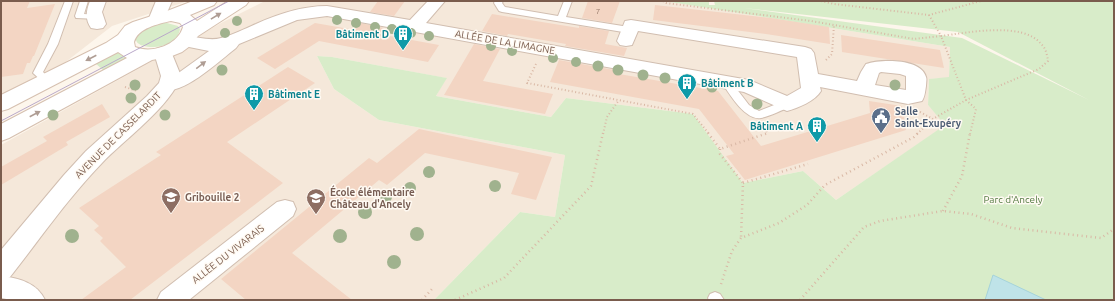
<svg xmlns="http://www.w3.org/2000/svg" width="1115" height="301" font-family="Ubuntu,sans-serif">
  <rect width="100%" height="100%" fill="#fdf6ec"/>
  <!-- residential -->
  <g fill="#f5e8da">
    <path d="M1,1H188L112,26L63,64L1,96Z"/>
    <path d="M265,1H664L950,47L949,78L929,79L928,105L946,125L836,200L803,171L743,183L693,114L566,98L551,117L436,96L446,78L332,57L317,56L334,89L379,120L565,155L555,217L520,212L434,300H1V145L223,22Z"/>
  </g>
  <!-- green -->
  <g fill="#d8ecc9" fill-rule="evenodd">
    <path d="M664,1H709V5H715L714,1H1114V300H434L520,212L555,217L565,155L379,120L334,89L317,56L332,57L447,78L436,96L551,117L566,98L693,114L743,183L803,171L836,200L945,125L928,105L929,79L949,77L950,47ZM744,8L958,32L1089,100L962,38Z"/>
    <path d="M160,23H167L178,26L180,29C175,61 98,45 160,23Z"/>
    <path d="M118,52L126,58L103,70L95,63Z"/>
  </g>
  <!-- water -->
  <path fill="#bfe3e8" stroke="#a5d3da" d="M993,275L1046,300H985Z"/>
  <!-- building -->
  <g fill="#f3d5c3">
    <path d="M1,1H30L27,8L55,4L34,56H33L30,63H27L23,74L1,77Z"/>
    <path d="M378,1H405L394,16L370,12Z"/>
    <path d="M588,1H620L612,23L582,18Z"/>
    <path d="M655,5L771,18L829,27L830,44L766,34L653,20Z"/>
    <path d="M492,14L579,28V26L609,31L605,44L627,48L624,56L565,46L566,44L508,34L507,36L482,31Z"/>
    <path d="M315,23L355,30L360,23L384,28L379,34L439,45L428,62L319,41L275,69L257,58Z"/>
    <path d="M841,35L940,50L944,68L842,52Z"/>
    <path d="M474,44L500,49L483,81L553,94L545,114L444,95Z"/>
    <path d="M559,60L620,71L619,74L718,91L761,146L870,113L869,101L902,106L906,130L745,180L726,156L734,154L699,109L550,82Z"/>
    <path d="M288,67L315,83L227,142L283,183L130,300H81L126,267L100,241L103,238L94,230L99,226L79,208L161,155L156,152Z"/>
    <path d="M102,104L110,117L66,142L68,145L1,185V167L47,141L43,137Z"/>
    <path d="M419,129L552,157L536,200L511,194L519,173L425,153L387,185L379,180L292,253L352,300H246L221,279L369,158L377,163Z"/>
  </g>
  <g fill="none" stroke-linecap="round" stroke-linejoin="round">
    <defs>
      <g id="service">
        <path d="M65,1H73L58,44L43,72L52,81L47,84L44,83L33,73L48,44Z"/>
        <path d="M80,1H88L84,14L98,15L99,17L98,19L76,18L75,16Z"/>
        <path d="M495,1H503L502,3L505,7L558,16L564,1H572L566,17L629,27L634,30L629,33L502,12L499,11L494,3Z"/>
        <path d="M726,78L729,79L749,105L759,111L787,100L791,101L792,104L791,107C781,110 771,116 761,118C745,121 728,92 721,81Z"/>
        <path d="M715,292L720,294L724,300H709L708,298L710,294Z"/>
      </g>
      <g id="minor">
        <path d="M90,1H106L102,12L106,24L103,28L97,29L91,28C85,19 86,11 90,1Z"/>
        <path d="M156,1H172L163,22L157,23L151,22L149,18Z"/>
        <path d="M428,1H445L426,23L749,80L787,96L801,88L797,57L638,31L632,45L626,46L620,45L617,41L625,21L631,20L805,47L811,49L814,53L818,74L857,81L861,72L866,64C881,59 921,58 926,77C927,79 926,83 926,86C925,92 925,96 922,101L908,104L820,87L821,91C815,101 798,108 787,111L744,92L327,16L297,20L239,44L236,48C219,61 183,96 161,90L159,85L161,80L177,74L209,51L179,45L176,41L179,37C192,34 207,42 221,38C233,35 244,29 256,24C278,14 302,6 327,6L410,20ZM881,72L900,74L906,76V90L875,85L879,73Z"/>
        <path d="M285,200L293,202L296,209L293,216L189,300H157L161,292L277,202Z"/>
        <path d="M1,276C19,278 37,283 45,300H12L1,298Z"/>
      </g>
      <path id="tertiary" d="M163,47L170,49L181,76C172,105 124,140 102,163C68,198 40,239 10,277L1,280V250L64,175L86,151L147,96L159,83L161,76L154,53L156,49Z"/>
      <path id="secondary" d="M193,1H217L214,5L190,15L197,21L228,1H249L246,5L198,36L190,46L182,52L172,56L152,60L9,138L1,141V124L127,58L118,52L8,109L1,111V95L106,43L118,35L125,26L133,22L167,11ZM171,21L180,23L183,27C178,45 152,54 135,47L134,42C138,28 158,24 171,21Z"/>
    </defs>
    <!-- service casing -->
    <use href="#service" stroke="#d1beb0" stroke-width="2"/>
    <!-- minor casing -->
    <use href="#minor" stroke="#d1beb0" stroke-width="2"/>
    <!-- tertiary casing -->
    <use href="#tertiary" stroke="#d1beb0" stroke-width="2"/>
    <!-- secondary casing -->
    <use href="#secondary" stroke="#d6c0b0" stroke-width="2"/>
    <!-- path-far1 -->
    <g stroke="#d9b8a5" stroke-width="2" stroke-dasharray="1 2.5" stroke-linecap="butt">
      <path d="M663,1L666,3L811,21L914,39L941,36L966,100L976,109L970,134"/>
      <path d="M821,1L834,4L929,15L981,1"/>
      <path d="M826,60L832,54L834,25"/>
      <path d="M536,64L527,83L693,114L709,134"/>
      <path d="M125,87L137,91"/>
      <path d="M920,112L933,119"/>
      <path d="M765,128L768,134"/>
      <path d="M603,134L607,117L619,100"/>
      <path d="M917,134L933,119L966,100L1039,69L1048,61C1047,55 1046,48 1041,44C1023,21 966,33 941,36L929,15"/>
    </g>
    <!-- path -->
    <g stroke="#d9b8a5" stroke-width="2.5" stroke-dasharray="1 3.5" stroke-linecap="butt">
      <path d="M708,133L720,149L768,133"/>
      <path d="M720,149V154L743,183L741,238"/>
      <path d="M743,183L808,164"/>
      <path d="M943,211L962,176L970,133"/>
      <path d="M721,284L732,251L741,238L779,223L807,205L825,185L914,137L918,133"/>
      <path d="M422,300L432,289"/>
      <path d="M455,300L504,278L591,186L603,133"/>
      <path d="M800,300L864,227L880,221L943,211L971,214L1012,228L1101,238L1114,229"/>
    </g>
    <!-- service -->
    <use href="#service" fill="#fff" fill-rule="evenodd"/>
    <!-- minor -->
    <use href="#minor" fill="#fff" fill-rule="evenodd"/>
    <!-- tertiary -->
    <use href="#tertiary" fill="#fff" fill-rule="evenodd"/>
    <!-- secondary -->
    <use href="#secondary" fill="#fff" fill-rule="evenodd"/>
    <!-- tram -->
    <path stroke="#b9a8c9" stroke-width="1" d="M1,121L229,1"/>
  </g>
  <!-- trees -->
  <g fill="#a0b28e">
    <circle cx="337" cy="20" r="5"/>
    <circle cx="237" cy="21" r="5"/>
    <circle cx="356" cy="23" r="5"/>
    <circle cx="375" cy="27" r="5"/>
    <circle cx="392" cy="29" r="5"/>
    <circle cx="225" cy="33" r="5"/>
    <circle cx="411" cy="33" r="5"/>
    <circle cx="429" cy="36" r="5"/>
    <circle cx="491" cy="46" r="5"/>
    <circle cx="512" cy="51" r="5"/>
    <circle cx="553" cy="58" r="5"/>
    <circle cx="576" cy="62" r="5"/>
    <circle cx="598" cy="66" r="5.5"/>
    <circle cx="222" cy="70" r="5.5"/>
    <circle cx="618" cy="70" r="5.5"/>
    <circle cx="643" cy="75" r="5.5"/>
    <circle cx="665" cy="78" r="5.5"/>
    <circle cx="689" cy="83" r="5.5"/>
    <circle cx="135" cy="85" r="5.5"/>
    <circle cx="895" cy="85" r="5.5"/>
    <circle cx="712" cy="87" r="5.5"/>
    <circle cx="131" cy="98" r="5.5"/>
    <circle cx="757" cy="104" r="5.5"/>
    <circle cx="53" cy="115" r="5.5"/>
    <circle cx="165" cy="115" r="5.5"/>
    <circle cx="429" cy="172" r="6"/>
    <circle cx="495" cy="186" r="6"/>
    <circle cx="410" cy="188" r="6"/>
    <circle cx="386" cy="197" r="6"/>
    <circle cx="365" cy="212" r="7"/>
    <circle cx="417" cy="234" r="7"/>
    <circle cx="72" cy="236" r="7"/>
    <circle cx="340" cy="236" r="7"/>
    <circle cx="394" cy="262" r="7"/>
  </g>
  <!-- one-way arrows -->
  <defs><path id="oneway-solid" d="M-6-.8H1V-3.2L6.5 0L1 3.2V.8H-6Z"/></defs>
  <g fill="#af9d94">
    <use href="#oneway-solid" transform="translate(216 16) rotate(-31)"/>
    <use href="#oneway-solid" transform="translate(91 58) rotate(153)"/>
    <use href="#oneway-solid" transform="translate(201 65) rotate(-37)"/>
    <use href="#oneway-solid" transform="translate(35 114) rotate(-28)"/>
  </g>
  <!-- icons -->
  <defs>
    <symbol id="building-pin" viewBox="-11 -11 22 30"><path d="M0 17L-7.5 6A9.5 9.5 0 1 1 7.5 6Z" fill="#0f9aa8" stroke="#fffaf3"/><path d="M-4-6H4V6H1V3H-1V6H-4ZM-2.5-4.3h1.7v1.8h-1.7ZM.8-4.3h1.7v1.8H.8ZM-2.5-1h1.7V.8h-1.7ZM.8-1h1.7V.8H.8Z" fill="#fff"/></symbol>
    <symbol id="civic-pin" viewBox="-11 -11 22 30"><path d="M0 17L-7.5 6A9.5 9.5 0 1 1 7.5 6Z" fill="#5c6f8a" stroke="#fffaf3"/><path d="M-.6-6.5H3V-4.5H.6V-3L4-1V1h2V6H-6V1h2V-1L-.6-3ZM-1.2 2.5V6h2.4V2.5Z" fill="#fff"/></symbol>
    <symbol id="school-pin" viewBox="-11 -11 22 30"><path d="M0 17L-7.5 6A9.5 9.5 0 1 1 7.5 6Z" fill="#8d6e63" stroke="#fffaf3"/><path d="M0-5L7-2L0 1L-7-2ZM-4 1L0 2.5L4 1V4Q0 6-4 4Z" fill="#fff"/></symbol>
  </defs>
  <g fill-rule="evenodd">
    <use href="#building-pin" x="392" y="23" width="22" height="30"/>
    <use href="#building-pin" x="676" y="72" width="22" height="30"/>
    <use href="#building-pin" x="243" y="83" width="22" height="30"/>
    <use href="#civic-pin" x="870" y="106" width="22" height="30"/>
    <use href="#building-pin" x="806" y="115" width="22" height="30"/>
    <use href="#school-pin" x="160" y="186" width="22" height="30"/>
    <use href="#school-pin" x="305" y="187" width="22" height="30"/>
  </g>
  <g text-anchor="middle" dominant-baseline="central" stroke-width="3" stroke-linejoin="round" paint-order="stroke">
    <!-- number labels -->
    <g font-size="8" fill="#987a6a">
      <text x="598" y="11">7</text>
    </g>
    <!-- culture labels -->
    <g font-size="10" font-weight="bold" fill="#0d838f" stroke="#fffaf3" text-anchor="end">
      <text x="389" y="34">Bâtiment D</text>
      <text x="701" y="83" text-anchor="start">Bâtiment B</text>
      <text x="268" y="94" text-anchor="start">Bâtiment E</text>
      <text x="803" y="126">Bâtiment A</text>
    </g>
    <!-- street labels -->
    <g font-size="10" fill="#7a5c4d" stroke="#fffaf3">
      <text transform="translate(505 42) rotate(10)">ALLÉE DE LA LIMAGNE</text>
      <text transform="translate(118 135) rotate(-45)">AVENUE DE CASSELARDIT</text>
      <text transform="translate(228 254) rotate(-38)">ALLÉE DU VIVARAIS</text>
    </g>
    <!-- service labels -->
    <g font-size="10" font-weight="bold" fill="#4e5e75" stroke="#fffaf3" text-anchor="start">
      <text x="895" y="111">Salle<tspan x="895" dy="12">Saint-Exupéry</tspan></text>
    </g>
    <!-- education labels -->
    <g font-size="10" font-weight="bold" fill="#785e54" stroke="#fffaf3" text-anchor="start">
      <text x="330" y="192">École élémentaire<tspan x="330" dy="12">Château d'Ancely</tspan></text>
      <text x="185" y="197">Gribouille 2</text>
    </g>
    <!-- park labels -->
    <g font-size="10" fill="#537a41" stroke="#fffaf3">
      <text x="1013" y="199">Parc d'Ancely</text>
    </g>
  </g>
  <!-- border -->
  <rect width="1115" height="301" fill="none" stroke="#7a5c4d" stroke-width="4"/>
</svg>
